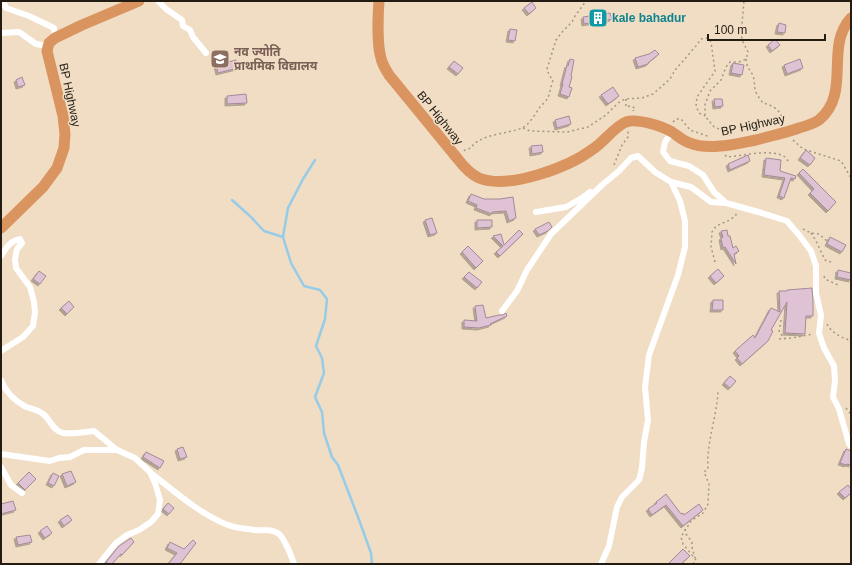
<svg xmlns="http://www.w3.org/2000/svg" width="852" height="565" font-family="Arial,'Noto Sans Devanagari',sans-serif">
  <defs>
    <filter id="shadow"><feDropShadow dx="-2" dy="2" stdDeviation="0" flood-color="#0004"/></filter>
  </defs>
  <rect width="100%" height="100%" fill="#f0ddc4"/>
  <g fill="none" stroke-linecap="round" stroke-linejoin="round">
    <!-- stream -->
    <g stroke="#97cce8" stroke-width="2.5">
      <path d="M315,160L303,179L288,208L283,237L291,263L304,286L320,290L327,299L325,319L316,346L322,358L324,373L315,397L322,412L324,433L332,457L338,465L358,517L371,553L372,564"/>
      <path d="M232,200L250,216L264,231L283,237"/>
    </g>
  </g>
  <!-- building -->
  <g fill="#dfc2d3" stroke="#a48999" filter="url(#shadow)">
    <path d="M532,2L536,8L529,14L524,8Z"/>
    <path d="M610,13L612,19L584,24L583,17Z"/>
    <path d="M779,23L786,25L785,33L777,32Z"/>
    <path d="M510,29L517,30L515,41L508,40Z"/>
    <path d="M775,39L780,45L772,51L768,45Z"/>
    <path d="M655,50L659,54L648,63V64L638,67L635,58L649,54Z"/>
    <path d="M570,59L574,60L571,76L572,77L569,87L572,88L569,97L560,94L563,84H562L567,65L568,66Z"/>
    <path d="M800,59L803,68L787,74L784,65Z"/>
    <path d="M236,60L238,68L218,73L216,65Z"/>
    <path d="M454,61L463,68L458,74L449,67Z"/>
    <path d="M733,63L744,65L742,75L731,73Z"/>
    <path d="M22,77L25,85L18,87L16,80Z"/>
    <path d="M613,87L619,96L608,104L601,95Z"/>
    <path d="M246,94L247,103L227,104V96Z"/>
    <path d="M714,99H722L723,106L715,107Z"/>
    <path d="M569,116L571,124L557,128L555,120Z"/>
    <path d="M542,145L543,152L532,154L531,146Z"/>
    <path d="M806,150L815,158L810,165L800,158Z"/>
    <path d="M748,155L750,161L730,170L728,164Z"/>
    <path d="M766,158L781,160L780,171L796,176L795,179L791,178L784,198L779,196L785,178L764,175Z"/>
    <path d="M803,169L836,202L828,211L810,193L814,189L799,173Z"/>
    <path d="M471,194L484,199H500L513,197L516,218L509,221L506,211L492,212V214L476,208L477,205L468,201Z"/>
    <path d="M432,218L437,233L430,235L425,220Z"/>
    <path d="M477,220H492V227L477,228Z"/>
    <path d="M549,222L552,227L548,231L539,235L535,229Z"/>
    <path d="M519,230L523,234L500,256L496,252L503,246L493,236L501,234L504,245Z"/>
    <path d="M727,230L728,236H730L733,248L736,246L739,251L734,254L736,264L725,247L723,248L721,238L723,237L721,231Z"/>
    <path d="M830,237L846,245L842,252L827,244Z"/>
    <path d="M468,246L483,261L476,268L462,252Z"/>
    <path d="M718,269L724,276L716,283L710,276Z"/>
    <path d="M838,270L851,273V280L837,277Z"/>
    <path d="M39,271L46,276L40,284L33,279Z"/>
    <path d="M469,272L482,282L477,288L464,277Z"/>
    <path d="M812,288L813,301V316H806L805,334L785,333L787,302L771,330L773,331L768,341L742,364L737,358L739,356L735,351L753,335L755,338L771,308L780,312L779,291H787V290Z"/>
    <path d="M713,300H723V310H712Z"/>
    <path d="M69,301L74,307L67,314L61,308Z"/>
    <path d="M483,305L486,318L499,315H503L506,313L507,316L490,324L491,325L479,328L464,327V320L477,321L475,306Z"/>
    <path d="M730,376L736,381L730,388L724,383Z"/>
    <path d="M183,447L187,457L180,459L177,449Z"/>
    <path d="M846,449L851,451V465L847,464L846,465L840,463Z"/>
    <path d="M146,452L164,461L160,468L143,457Z"/>
    <path d="M71,471L76,482L67,486L62,474Z"/>
    <path d="M29,472L36,479L25,490L18,483Z"/>
    <path d="M53,473L59,476L54,486L48,483Z"/>
    <path d="M848,485L851,489V493L845,498L839,492Z"/>
    <path d="M666,494L681,514L683,513L684,515L699,504L703,510L683,526L666,505L652,515L648,509L657,503L656,502Z"/>
    <path d="M13,501L16,510L1,514V504Z"/>
    <path d="M168,503L174,508L169,514L163,509Z"/>
    <path d="M68,515L72,520L64,526L60,520Z"/>
    <path d="M47,526L52,533L45,538L40,531Z"/>
    <path d="M30,535L32,542L18,545L16,537Z"/>
    <path d="M131,538L134,542L122,555L121,554L112,564H109L106,562L119,546Z"/>
    <path d="M193,540L196,543L180,564H168L177,553L167,548L170,542L184,549Z"/>
    <path d="M683,549L690,556L681,564H668Z"/>
  </g>
  <g fill="none" stroke-linecap="round" stroke-linejoin="round">
    <!-- path -->
    <g stroke="#a59784" stroke-width="1.5" stroke-dasharray="2 3" stroke-linecap="butt">
      <path d="M746,59C747,70 750,68 753,76C755,81 754,85 755,89C756,94 760,99 763,103C773,105 784,112 782,124"/>
      <path d="M626,99V107L630,106L635,108L633,111"/>
      <path d="M673,122L676,119H681L690,130L710,137"/>
      <path d="M523,128L530,131L567,132L588,127L606,115L618,103L625,99L642,98L653,94L670,79L675,70L696,46L701,39L708,38L711,42L715,71L697,97L696,106L699,113L705,116"/>
      <path d="M729,135L733,131L721,130L713,126L705,116V105L710,91L721,80L726,67L730,62H739L746,59L748,52L743,42L741,35L744,1"/>
      <path d="M793,140L803,149L841,161L851,178"/>
      <path d="M464,151L465,150L471,148C479,134 508,134 522,128C530,124 535,114 540,107C543,104 546,101 548,98C550,92 551,86 553,80L549,75L547,69L556,40L563,31L572,22L575,16L586,1"/>
      <path d="M725,155L727,157C742,156 772,148 785,157C786,158 787,160 789,162"/>
      <path d="M614,165L622,145L628,137V130"/>
      <path d="M803,229L811,233L819,234L827,241"/>
      <path d="M811,233L816,241L825,260L831,262"/>
      <path d="M715,262L711,247L712,232L716,226L730,220L736,215V213"/>
      <path d="M824,276L825,279L838,285"/>
      <path d="M781,320L779,332L785,339"/>
      <path d="M827,324C831,332 840,337 849,340"/>
      <path d="M779,339L792,338L813,334"/>
      <path d="M846,408L848,411L851,414"/>
      <path d="M685,529L686,534L692,542V547L695,558"/>
      <path d="M693,564L696,560L683,544L681,537L691,521L703,513L708,504L709,484L704,472L708,469C706,443 717,417 718,391"/>
    </g>
    <!-- minor -->
    <g stroke="#fff" stroke-width="6">
      <path d="M3,1L6,8L29,16L54,28L55,38"/>
      <path d="M158,1L166,9L182,20L183,26L190,30L193,37L206,53"/>
      <path d="M1,33L19,32L36,44L48,46"/>
      <path d="M672,132L665,142L663,152L670,161L689,166L703,175L714,192L726,203L762,213L787,221L799,235L811,251L816,266V293L821,315L819,333L824,348L834,366L835,381L833,397L839,409L849,444L851,446"/>
      <path d="M536,212L566,207L582,198L590,192"/>
      <path d="M1,256C6,248 10,241 20,239L22,243L17,249L15,259L16,268L30,287L34,302L35,312L33,326L23,337L1,351"/>
      <path d="M502,311L517,291L527,270L551,234L602,185L619,171L631,158L638,156L655,172L671,182L691,187L711,202L726,203"/>
      <path d="M1,380C5,391 15,401 26,407C32,409 39,410 43,414C51,420 53,431 63,433C70,434 87,432 94,431L117,450L135,458L150,472L155,483L160,500L158,514L151,522L139,530L127,535L116,543L99,564"/>
      <path d="M1,454L50,461L59,458L70,457L84,450H117"/>
      <path d="M1,467L11,485L22,493"/>
      <path d="M151,473C174,491 201,515 228,525C235,528 248,529 255,530C266,531 270,528 279,534C284,538 292,557 294,564"/>
      <path d="M601,564L609,546L617,507L622,497L639,480L642,468L644,442L648,420L645,387L649,355L678,275L685,247V221L680,201L671,182"/>
    </g>
    <!-- trunk -->
    <g stroke="#da9460" stroke-width="11">
      <path d="M379,1C378,15 377,45 381,58C382,64 386,70 389,75L457,158C463,166 470,174 479,178C509,190 569,167 593,149C604,142 614,127 626,122C637,118 662,126 672,132C678,136 683,141 690,143C699,147 710,147 720,146C732,146 744,142 756,140C770,136 785,133 799,128C806,126 813,124 819,120C852,93 824,47 851,18"/>
      <path d="M1,228L43,187L57,168L64,148L65,134L63,116L47,51L49,43L55,38L82,25L139,1"/>
    </g>
  </g>
  <!-- icons -->
  <defs>
    <symbol id="building-square" viewBox="-11 -11 22 22"><rect x="-9" y="-9" width="18" height="18" rx="4" fill="#0f9aa8" stroke="#f0ddc4"/><path d="M-4-6H4V6H1V3H-1V6H-4ZM-2.5-4.3h1.7v1.8h-1.7ZM.8-4.3h1.7v1.8H.8ZM-2.5-1h1.7V.8h-1.7ZM.8-1h1.7V.8H.8Z" fill="#fff"/></symbol>
    <symbol id="school-square" viewBox="-11 -11 22 22"><rect x="-9" y="-9" width="18" height="18" rx="4" fill="#8d6e63" stroke="#f0ddc4"/><path d="M0-5L7-2L0 1L-7-2ZM-4 1L0 2.5L4 1V4Q0 6-4 4Z" fill="#fff"/></symbol>
  </defs>
  <g fill-rule="evenodd">
    <use href="#building-square" x="587" y="7" width="22" height="22"/>
    <use href="#school-square" x="209" y="48" width="22" height="22"/>
  </g>
  <g text-anchor="middle" dominant-baseline="central" stroke-width="3" stroke-linejoin="round" paint-order="stroke">
    <!-- culture labels -->
    <g font-size="12" font-weight="bold" fill="#0d838f" stroke="#f0ddc4" text-anchor="start">
      <text x="612" y="18">kale bahadur</text>
    </g>
    <!-- education labels -->
    <g font-size="12" font-weight="bold" fill="#785e54" stroke="#f0ddc4" text-anchor="start">
      <text x="234" y="52">नव ज्योति<tspan x="234" dy="14">प्राथमिक विद्यालय</tspan></text>
    </g>
    <!-- street labels -->
    <g font-size="12" fill="#221c13" stroke="#f0ddc4">
      <text transform="translate(70 95) rotate(78)">BP Highway</text>
      <text transform="translate(440 118) rotate(51)">BP Highway</text>
      <text transform="translate(753 125) rotate(-12)">BP Highway</text>
    </g>
  </g>
  <!-- border -->
  <rect width="852" height="565" fill="none" stroke="#221c13" stroke-width="4"/>
  <!-- scale -->
  <path d="M708 34v6h117v-6" fill="none" stroke="#221c13" stroke-width="2"/>
  <text x="714" y="34" font-size="12" fill="#221c13" stroke="#f0ddc4" stroke-width="3" paint-order="stroke">100 m</text>
</svg>
